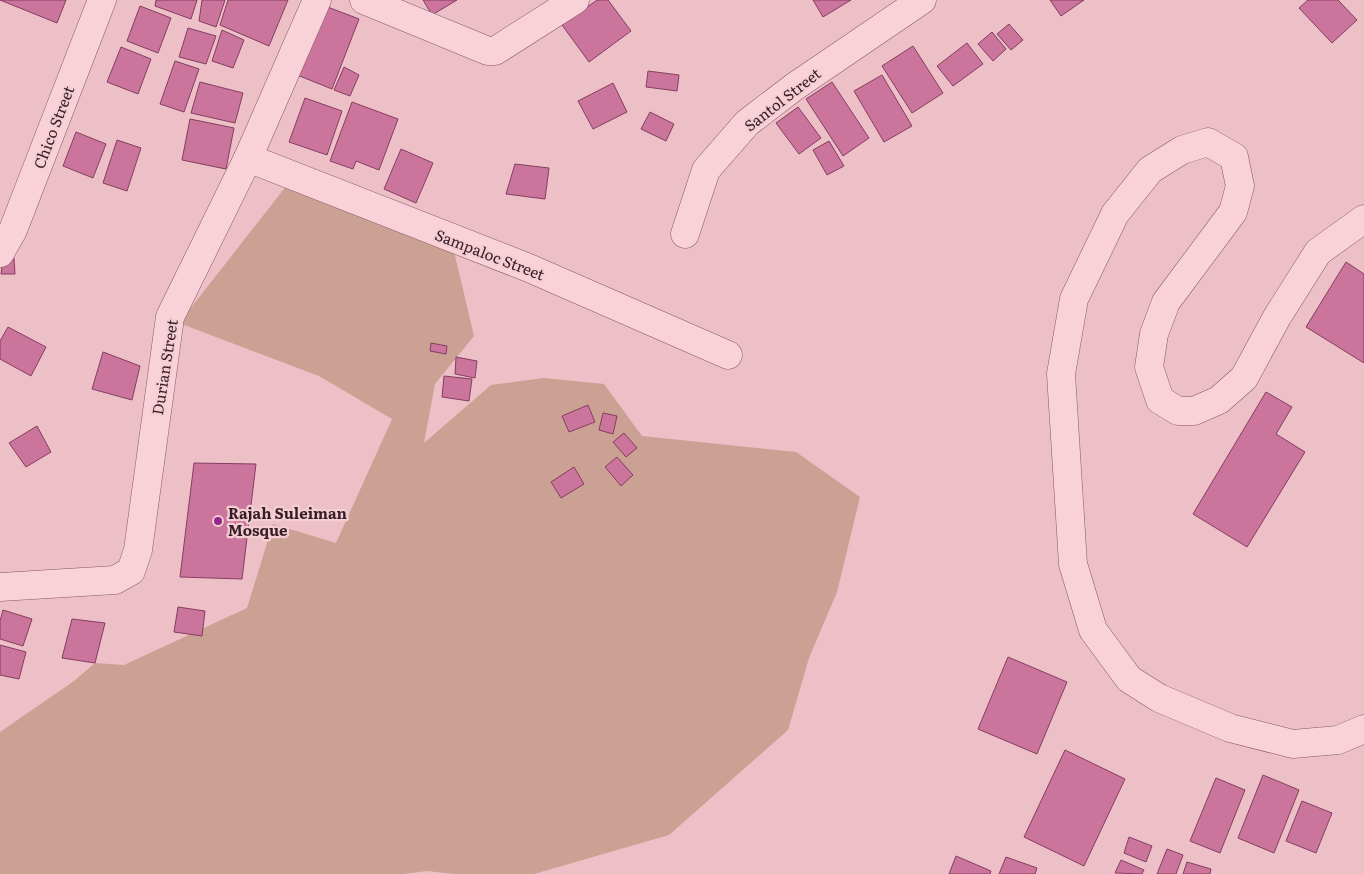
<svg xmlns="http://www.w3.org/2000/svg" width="1364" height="874" font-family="Literata,serif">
  <rect width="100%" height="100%" fill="#edbfc7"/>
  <!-- green -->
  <path fill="#cba193" d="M287,185L453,247L474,336L435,384L424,443L491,385L544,378L604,384L642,436L796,452L860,497L837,592L809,658L788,730L669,835L534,874H454L427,871L404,874H0V732L74,681L95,663L124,665L247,608L273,524L336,543L392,419L319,376L179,323Z"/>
  <!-- building -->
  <g fill="#cb759c" stroke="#843e5f">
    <path d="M0,0H66L57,23Z"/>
    <path d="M156,0H197L191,19L155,6Z"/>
    <path d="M202,0H225L216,27L199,21Z"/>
    <path d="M228,0H288L269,46L220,25Z"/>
    <path d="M423,0H457L432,15Z"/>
    <path d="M597,0H608L631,31L589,62L562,25Z"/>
    <path d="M813,0H851L823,17Z"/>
    <path d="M1050,0H1084L1061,16Z"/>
    <path d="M1308,0H1338L1357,20L1332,43L1299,8Z"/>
    <path d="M140,6L171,18L158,53L127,41Z"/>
    <path d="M325,6L359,19L332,89L297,75Z"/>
    <path d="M1009,24L1023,40L1011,50L997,34Z"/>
    <path d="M188,28L216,36L206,64L179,57Z"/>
    <path d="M222,30L244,40L233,68L212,61Z"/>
    <path d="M992,32L1006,49L993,61L978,44Z"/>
    <path d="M967,43L983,64L953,86L937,66Z"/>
    <path d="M913,46L943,93L912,113L882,66Z"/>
    <path d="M121,47L151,59L138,94L107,82Z"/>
    <path d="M175,61L199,69L184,112L160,104Z"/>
    <path d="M344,67L359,75L350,96L334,90Z"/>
    <path d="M648,71L679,75L677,91L646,87Z"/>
    <path d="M882,75L912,126L884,142L854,91Z"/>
    <path d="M200,82L243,93L235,123L191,113Z"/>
    <path d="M832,82L869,138L843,156L806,99Z"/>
    <path d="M613,83L627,112L593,129L578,101Z"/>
    <path d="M305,98L342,111L327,155L289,142Z"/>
    <path d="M352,102L398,119L379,170L356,161L353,169L330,161Z"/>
    <path d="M798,107L821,138L799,154L776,123Z"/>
    <path d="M650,112L674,124L666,141L641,129Z"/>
    <path d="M190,119L234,128L226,169L182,160Z"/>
    <path d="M76,132L106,144L93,178L63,166Z"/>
    <path d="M117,140L141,148L127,191L103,183Z"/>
    <path d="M829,141L844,166L827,175L813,150Z"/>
    <path d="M401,149L433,163L416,203L384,189Z"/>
    <path d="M515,164L549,168L545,199L506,194Z"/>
    <path d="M14,258L15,274H1L3,260Z"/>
    <path d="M1346,262L1364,274V363L1306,327Z"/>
    <path d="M8,327L46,347L31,376L0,359V341Z"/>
    <path d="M431,343L447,346L446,354L430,351Z"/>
    <path d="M103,352L140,366L132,400L92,389Z"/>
    <path d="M456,357L477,361L475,378L455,374Z"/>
    <path d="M444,376L472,379L469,401L442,397Z"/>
    <path d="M1266,392L1292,407L1276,434L1305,452L1247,547L1193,514Z"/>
    <path d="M588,405L595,422L569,432L562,416Z"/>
    <path d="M603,413L617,416L613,434L599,430Z"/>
    <path d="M37,426L51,452L26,467L9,443Z"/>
    <path d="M624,433L637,448L626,457L613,442Z"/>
    <path d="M617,457L633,475L621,486L605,467Z"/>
    <path d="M194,463L256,464L242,579L180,577Z"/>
    <path d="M574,467L584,484L561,498L551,482Z"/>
    <path d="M178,607L205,611L202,636L174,632Z"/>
    <path d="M3,610L32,619L23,646L0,639V621Z"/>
    <path d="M72,619L105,623L95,663L62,658Z"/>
    <path d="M0,645L26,652L19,679L0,675Z"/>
    <path d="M1008,657L1067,682L1037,754L978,729Z"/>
    <path d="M1065,750L1125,779L1084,866L1024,837Z"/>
    <path d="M1263,775L1299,790L1274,853L1238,838Z"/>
    <path d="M1216,778L1245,790L1220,853L1190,841Z"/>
    <path d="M1302,801L1332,813L1316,853L1286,841Z"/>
    <path d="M1129,837L1152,846L1146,862L1124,853Z"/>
    <path d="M1167,849L1183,855L1176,874H1157Z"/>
    <path d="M956,856L991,871L990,874H949Z"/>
    <path d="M1006,857L1037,868L1035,874H999Z"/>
    <path d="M1121,860L1144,870L1142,874L1115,873Z"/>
    <path d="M1187,862L1211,869L1210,874H1183Z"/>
  </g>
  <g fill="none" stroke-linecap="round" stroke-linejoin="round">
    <defs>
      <g id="minor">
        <path d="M364,0L488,51H495L575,0"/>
        <path d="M248,158L529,268L728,355"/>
        <path d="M1364,219L1318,252L1277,317L1244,378L1219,400L1194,411H1178L1160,400L1149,367L1154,334L1166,302L1233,212L1240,186L1234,157L1208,142L1182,150L1150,170L1115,214L1074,299L1061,374L1073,564L1093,630L1129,679L1159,698L1230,728L1293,744L1338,740L1364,729"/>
        <path d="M685,234L706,170L747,123L794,87L922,0"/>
        <path d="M0,253L13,230L102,0"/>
        <path d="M0,587L115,580L131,571L138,550L170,317L248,158L317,0"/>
      </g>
    </defs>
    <!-- minor casing -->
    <use href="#minor" stroke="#855867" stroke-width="29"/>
    <!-- minor -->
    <use href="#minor" stroke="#f8d2d8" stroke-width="28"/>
  </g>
  <!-- markers -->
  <circle fill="#942886" stroke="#f5ced4" stroke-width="2" cx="218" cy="521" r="5"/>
  <g text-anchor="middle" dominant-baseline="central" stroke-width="4.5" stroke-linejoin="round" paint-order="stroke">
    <!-- street labels -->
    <g font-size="15" fill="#351c26" stroke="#f5ced4">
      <text transform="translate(782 99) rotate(-38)">Santol Street</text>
      <text transform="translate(53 127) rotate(-69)">Chico Street</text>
      <text transform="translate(490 254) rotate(21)">Sampaloc Street</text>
      <text transform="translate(164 367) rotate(-81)">Durian Street</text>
    </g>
    <!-- poi labels -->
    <g font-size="15" font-weight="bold" fill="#351c26" stroke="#f5ced4" text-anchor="start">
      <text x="228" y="512">Rajah Suleiman<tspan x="228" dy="17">Mosque</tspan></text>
    </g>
  </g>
</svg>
